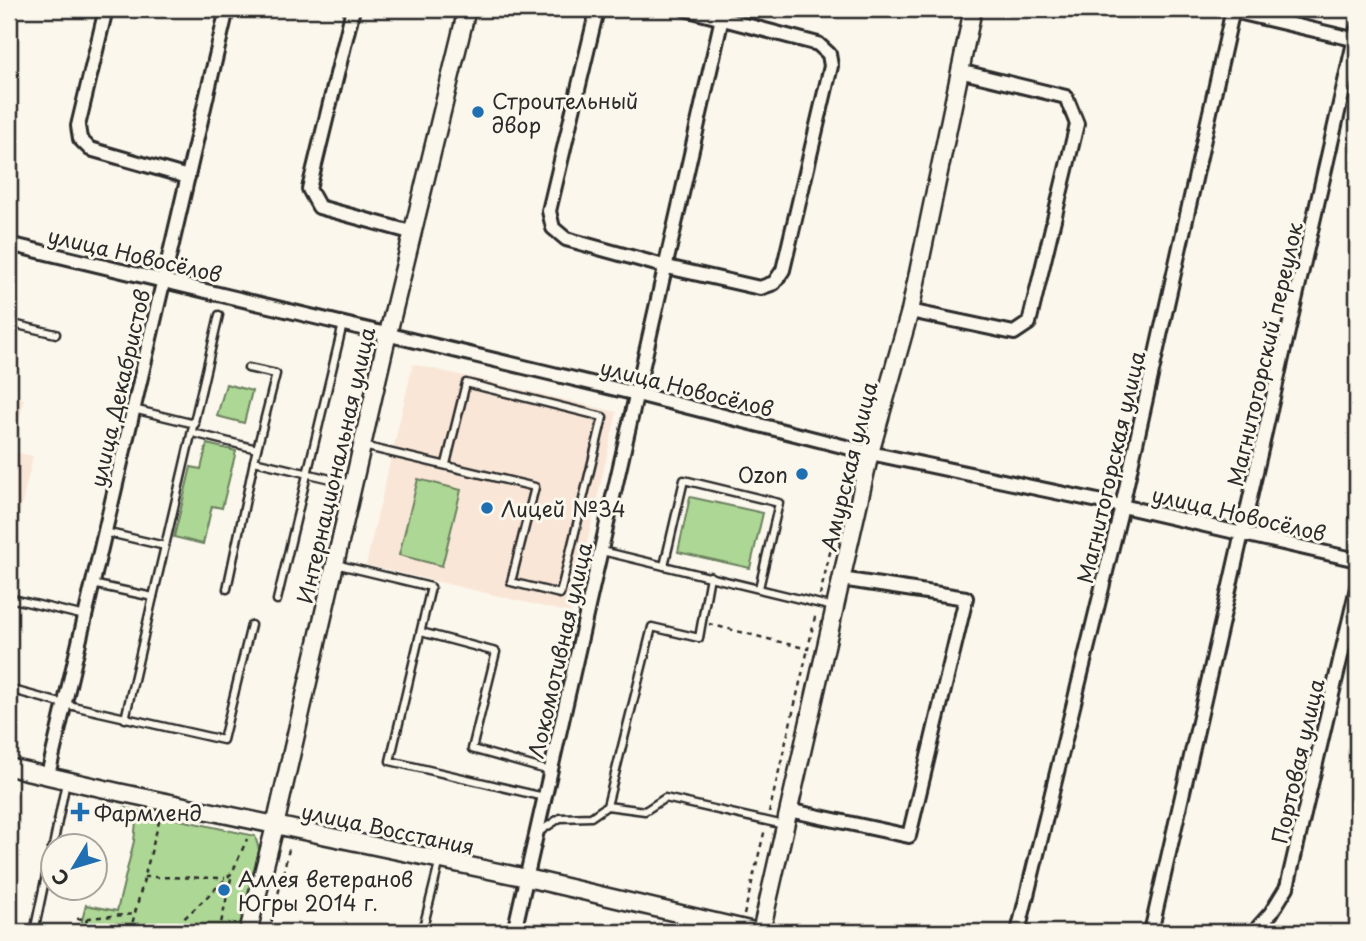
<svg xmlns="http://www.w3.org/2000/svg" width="1366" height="941" font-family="'Playpen Sans',sans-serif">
  <rect width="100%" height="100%" fill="#fbf7ec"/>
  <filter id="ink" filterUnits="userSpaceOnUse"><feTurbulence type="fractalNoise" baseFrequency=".0143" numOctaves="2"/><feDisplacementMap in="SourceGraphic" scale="14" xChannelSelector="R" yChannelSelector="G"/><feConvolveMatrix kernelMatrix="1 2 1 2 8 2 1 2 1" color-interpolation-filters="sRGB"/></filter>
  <g filter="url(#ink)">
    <!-- built -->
    <g fill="#f9e6d7">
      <path d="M413,364L617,412L571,613L366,565Z"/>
      <path d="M9,395L24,399L13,452L33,456L13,542H9Z"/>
    </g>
    <!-- green -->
    <g fill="#add794" stroke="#6c8160" stroke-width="2">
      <path d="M226,384L252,391L244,423L217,416Z"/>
      <path d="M207,444L236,451L222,508L212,506L203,544L174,537L191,467L201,469Z"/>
      <path d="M418,479L461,490L442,566L399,555Z"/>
      <path d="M690,497L763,513L750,568L678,552Z"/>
      <path d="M125,808L255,836L260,853L238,932H79L86,905L117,911L134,841L136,822Z"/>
    </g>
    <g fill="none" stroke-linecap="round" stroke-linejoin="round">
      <defs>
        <g id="service">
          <path d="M9,323L56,334"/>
          <path d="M133,409L195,424"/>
          <path d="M193,433L257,449L276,374L248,368"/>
          <path d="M363,446L535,487L511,582L560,594L603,417L466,383L446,464"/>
          <path d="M257,449L254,461L352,484"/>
          <path d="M105,532L165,546L219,315"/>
          <path d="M602,551L833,607"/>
          <path d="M335,564L431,587L390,761L544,797"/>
          <path d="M664,566L684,480L779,503L759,588"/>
          <path d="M92,584L153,597L125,719"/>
          <path d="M227,589L254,461"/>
          <path d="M153,597L165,546"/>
          <path d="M9,598L85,616"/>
          <path d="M277,600L343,324"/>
          <path d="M421,632L496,652L472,749L550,771"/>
          <path d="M9,689L64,704L223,740L251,625"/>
          <path d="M607,806L652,627L699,638L710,576"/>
          <path d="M539,832L560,818L591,817L607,806L645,811L665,798L784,825"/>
          <path d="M53,846L66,782"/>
          <path d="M34,932L52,847"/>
          <path d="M422,932L440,860"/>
        </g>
        <g id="minor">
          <path d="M106,9L78,126L80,139L90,149L188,177"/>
          <path d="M353,9L309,189L319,207L414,233"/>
          <path d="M599,9L596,14L549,211L553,228L566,239L667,267L760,288L774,283L783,270L831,66L829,54L818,44L685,9"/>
          <path d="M1225,9L1357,40"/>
          <path d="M9,244L637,394L870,453L1122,506L1357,560"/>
          <path d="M910,311L1014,333L1029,323L1077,124L1066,97L959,71"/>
          <path d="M48,775L227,9"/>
          <path d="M788,810L909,836L966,598L841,579"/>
          <path d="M514,932L724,9"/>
          <path d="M1018,932L1122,506L1233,9"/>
          <path d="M1151,932L1357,29"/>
          <path d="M1254,932L1271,913L1287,887L1357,588"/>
        </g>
        <g id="tertiary">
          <path d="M9,767L118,792L527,878L758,932"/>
          <path d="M248,932L275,826L384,350L467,9"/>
          <path d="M761,932L870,453L910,311L973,9"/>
        </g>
      </defs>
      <!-- service casing -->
      <use href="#service" stroke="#2b2b2b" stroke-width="11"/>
      <!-- minor casing -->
      <use href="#minor" stroke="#2b2b2b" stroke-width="18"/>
      <!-- tertiary casing -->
      <use href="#tertiary" stroke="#2b2b2b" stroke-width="21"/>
      <!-- path -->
      <g stroke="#2b2b2b" stroke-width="2.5" stroke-dasharray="5 5" stroke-linecap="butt">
        <path d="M820,595L852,459"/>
        <path d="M709,624L808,649L816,612"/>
        <path d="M769,813L808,649"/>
        <path d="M144,877L225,878"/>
        <path d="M744,915L765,829"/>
        <path d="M77,919L135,914"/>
        <path d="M83,932L87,919"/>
        <path d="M130,932L160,818"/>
        <path d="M170,932L232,873L247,839"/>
        <path d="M219,932L232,874"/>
        <path d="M269,932L289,849"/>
      </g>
      <!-- service -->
      <use href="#service" stroke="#fbf7ec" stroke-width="6"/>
      <!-- minor -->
      <use href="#minor" stroke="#fbf7ec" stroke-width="12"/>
      <!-- tertiary -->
      <use href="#tertiary" stroke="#fbf7ec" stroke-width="16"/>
    </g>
  </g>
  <!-- markers -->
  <g fill="#1f6fb2" stroke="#fbf7ec" stroke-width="2.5">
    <circle cx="478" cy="112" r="7"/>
    <circle cx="802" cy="474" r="7"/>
    <circle cx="487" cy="508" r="7"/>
    <path d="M76.5 801.5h7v7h7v7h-7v7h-7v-7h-7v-7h7z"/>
    <circle cx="224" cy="890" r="7"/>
  </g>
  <g text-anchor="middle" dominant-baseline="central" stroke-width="6" stroke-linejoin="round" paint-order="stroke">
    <!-- poi labels -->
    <g font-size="21" fill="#2b2b2b" stroke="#fbf7ec" text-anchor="start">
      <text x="492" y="100">Строительный<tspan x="492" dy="24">двор</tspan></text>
      <text x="788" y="474" text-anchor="end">Ozon</text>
      <text x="501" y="508">Лицей №34</text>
      <text x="94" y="812">Фармленд</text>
      <text x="238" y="878">Аллея ветеранов<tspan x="238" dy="24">Югры 2014 г.</tspan></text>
    </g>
    <!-- street labels -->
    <g font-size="21" fill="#2b2b2b" stroke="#fbf7ec">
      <text transform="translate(135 254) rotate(13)">улица Новосёлов</text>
      <text transform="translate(1264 354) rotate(-77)">Магнитогорский переулок</text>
      <text transform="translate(687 387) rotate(14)">улица Новосёлов</text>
      <text transform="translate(119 388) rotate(-77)">улица Декабристов</text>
      <text transform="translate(335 465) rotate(-77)">Интернациональная улица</text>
      <text transform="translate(848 466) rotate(-76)">Амурская улица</text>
      <text transform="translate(1110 467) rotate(-77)">Магнитогорская улица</text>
      <text transform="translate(1239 513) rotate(13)">улица Новосёлов</text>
      <text transform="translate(559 650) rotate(-77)">Локомотивная улица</text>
      <text transform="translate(1297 761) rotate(-77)">Портовая улица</text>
      <text transform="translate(388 828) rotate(12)">улица Восстания</text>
    </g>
  </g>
  <!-- margin -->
  <rect width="1366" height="941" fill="none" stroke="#fbf7ec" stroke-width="35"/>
  <rect x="18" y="18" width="1331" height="906" fill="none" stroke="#2b2b2b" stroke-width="2.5" filter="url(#ink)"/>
  <!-- north arrow -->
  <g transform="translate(74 867) rotate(232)"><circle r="33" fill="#fbf7ec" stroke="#a8a59f" stroke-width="2"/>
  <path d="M0-5L12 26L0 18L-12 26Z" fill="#1f6fb2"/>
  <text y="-10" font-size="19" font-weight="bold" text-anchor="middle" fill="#2b2b2b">С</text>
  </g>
</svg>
